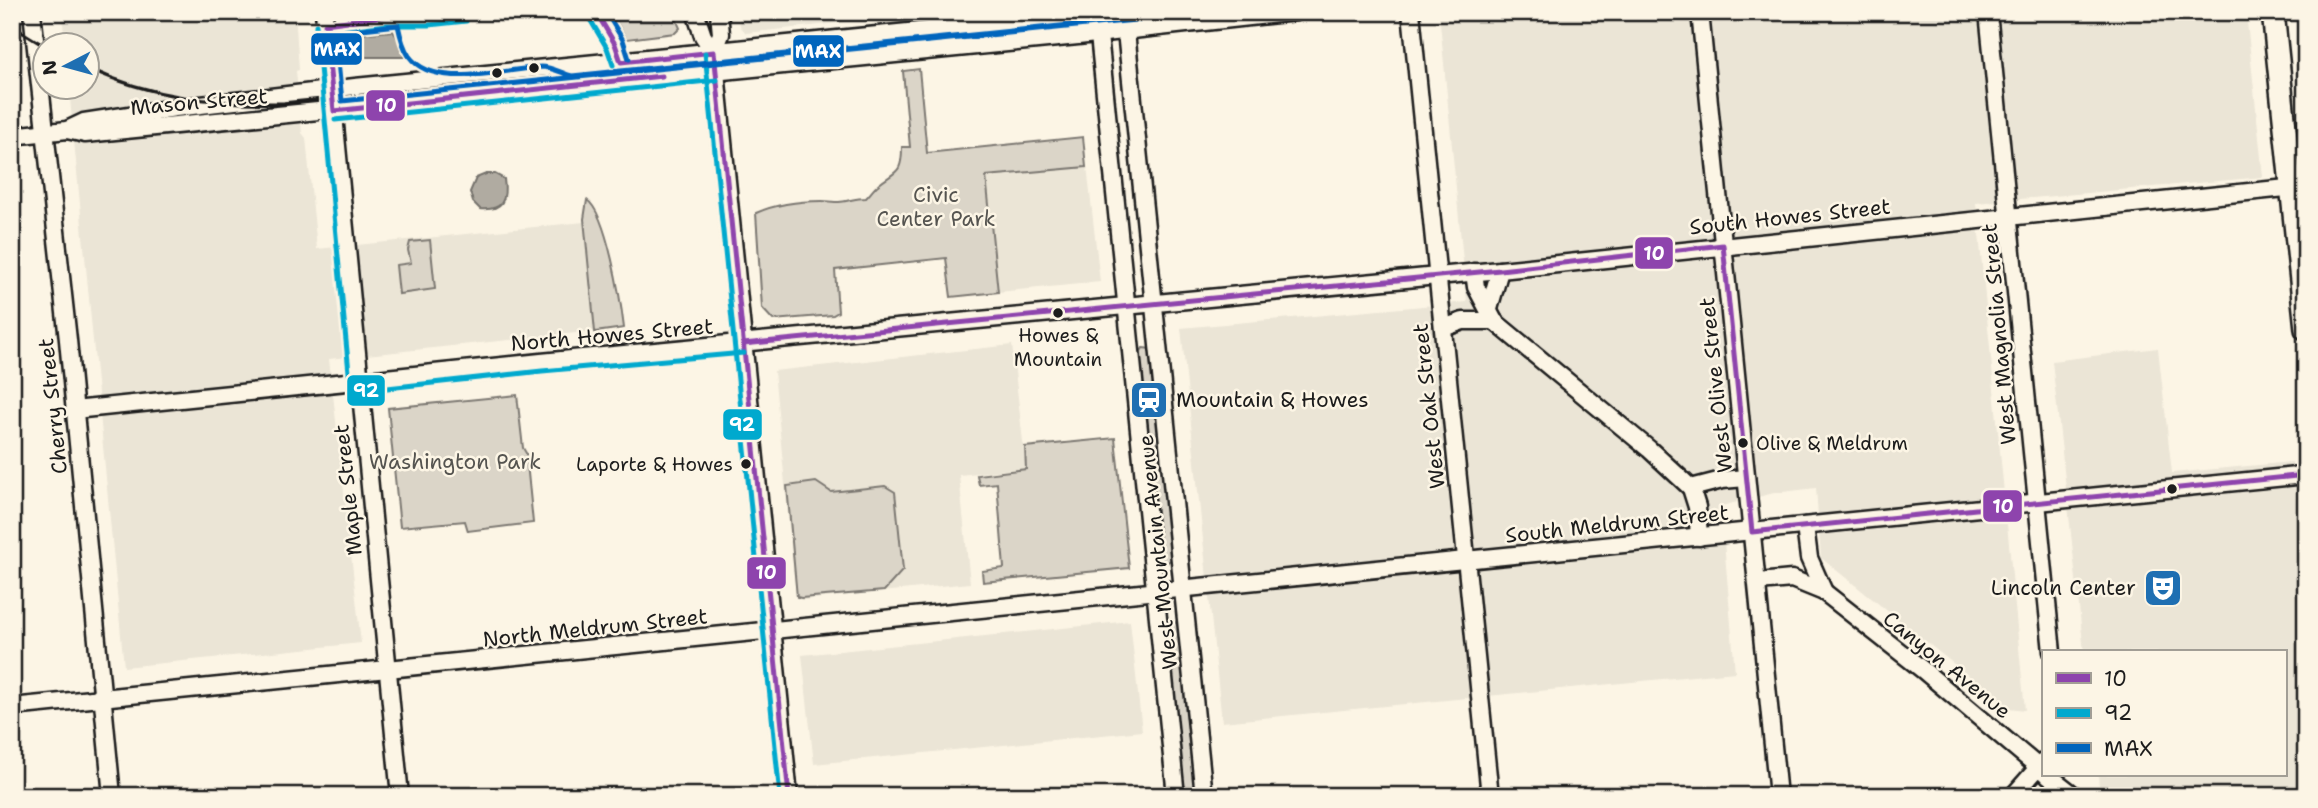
<svg xmlns="http://www.w3.org/2000/svg" width="2318" height="808" font-family="'Shantell Sans',sans-serif">
  <rect width="100%" height="100%" fill="#fcf5e5"/>
  <filter id="ink" filterUnits="userSpaceOnUse"><feTurbulence type="fractalNoise" baseFrequency=".0143" numOctaves="2"/><feDisplacementMap in="SourceGraphic" scale="14" xChannelSelector="R" yChannelSelector="G"/><feConvolveMatrix kernelMatrix="1 2 1 2 8 2 1 2 1" color-interpolation-filters="sRGB"/></filter>
  <g filter="url(#ink)">
    <!-- built -->
    <g fill="#ebe5d6">
      <path d="M62,12H295L299,70L296,71L302,133L306,138L317,249L584,222L595,331L329,359L361,643L124,667L69,88H88V46L65,45Z"/>
      <path d="M738,12H938L746,33L740,26Z"/>
      <path d="M1439,12H2246L2263,177L1976,203L2025,710L2009,708L1821,558L1816,488L1774,493L1721,506L1735,672L1222,722L1181,328L1467,302Z"/>
      <path d="M1087,166L1100,282L998,292L986,176Z"/>
      <path d="M1012,345L1026,468L959,475L970,583L802,600L796,597L774,371Z"/>
      <path d="M2158,348L2172,473L2292,462L2306,600V796H2100L2098,775H2285V652H2084L2052,361Z"/>
      <path d="M1130,621L1142,731L814,764L802,655Z"/>
    </g>
    <!-- green -->
    <g fill="#dbd5c8" stroke="#7c7872" stroke-width="2">
      <path d="M611,12H673L680,28L675,33L627,39Z"/>
      <path d="M919,69L927,153L1083,137L1086,167L986,176L998,292L951,297L946,258L835,270L838,312L833,315L773,320L762,308L756,213C776,204 800,201 822,201C827,201 833,202 839,202C848,201 856,198 866,198C870,194 874,188 878,185C896,170 902,175 902,147H910L903,71Z"/>
      <path d="M587,200C607,213 621,303 624,328L595,332L584,219Z"/>
      <path d="M430,240L435,289L399,294L396,265L411,263L408,250L410,242Z"/>
      <path d="M1143,348L1151,349L1172,559L1166,563L1161,562L1158,558L1138,356Z"/>
      <path d="M517,395L523,448L526,453L533,523L468,531L465,521L400,527L388,408Z"/>
      <path d="M1115,438L1129,568L983,582L982,571L1004,568L997,483L979,485L977,475L1026,469L1025,447Z"/>
      <path d="M816,482L831,492L885,486L895,492L903,570L884,591L801,598L797,597L787,486Z"/>
      <path d="M1170,622L1179,623L1197,796H1182L1167,625Z"/>
    </g>
    <!-- water -->
    <g fill="#b0aba1" stroke="#75726c" stroke-width="2">
      <path d="M393,31L406,53L404,57H366L360,53V34Z"/>
      <path d="M486,174H495L504,179C507,200 503,211 480,209L473,202L470,192L476,178Z"/>
    </g>
    <g fill="none" stroke-linecap="round" stroke-linejoin="round">
      <defs>
        <g id="minor">
          <path d="M32,12L68,340L112,796"/>
          <path d="M324,12L400,796"/>
          <path d="M695,12L703,36L714,52"/>
          <path d="M719,12L721,34L714,52L789,796"/>
          <path d="M1124,12L1204,796"/>
          <path d="M1411,12L1490,796"/>
          <path d="M1700,12L1778,796"/>
          <path d="M1988,12L2052,652"/>
          <path d="M1098,25L1176,796"/>
          <path d="M67,130L85,134L1078,36L1296,12"/>
          <path d="M12,136L67,130L84,122L175,108L355,87L1108,12"/>
          <path d="M1474,272L1476,287L1494,321L1649,449L1691,488"/>
          <path d="M1489,309L1500,270"/>
          <path d="M1443,328L1463,321H1494"/>
          <path d="M74,410L541,362L1500,270L2306,186"/>
          <path d="M1699,537L1697,507L1691,488L1722,480L1746,478"/>
          <path d="M1758,582L1792,579L1824,592L1809,558L1805,526"/>
          <path d="M1824,592L1923,670L2043,771"/>
          <path d="M12,707L2306,475"/>
          <path d="M2048,775L2075,796"/>
          <path d="M2013,796L2043,762"/>
        </g>
        <path id="major" d="M2273,12L2306,329"/>
      </defs>
      <!-- minor casing -->
      <use href="#minor" stroke="#1c1c1c" stroke-width="21"/>
      <!-- major casing -->
      <use href="#major" stroke="#1c1c1c" stroke-width="26"/>
      <!-- minor -->
      <use href="#minor" stroke="#fcf5e5" stroke-width="16"/>
      <!-- major -->
      <use href="#major" stroke="#fcf5e5" stroke-width="21"/>
      <!-- rail -->
      <g stroke="#1c1c1c" stroke-width="3.5">
        <path d="M12,26L46,47"/>
        <path d="M88,68C150,97 215,105 284,103L1201,12"/>
      </g>
      <defs>
        <g id="bus-1">
          <path d="M463,12L429,16H386L325,24L334,111L662,76"/>
          <path d="M596,12L615,44L621,62L714,52L789,796"/>
          <path d="M743,344L1500,270L1723,245L1752,532L2306,475"/>
        </g>
        <g id="bus-2">
          <path d="M588,16L607,48L613,65"/>
          <path d="M316,25L350,383L353,389L360,391L542,371L744,353"/>
          <path d="M326,33L387,25H429L466,21"/>
          <path d="M705,53L780,796"/>
          <path d="M335,120L717,80"/>
        </g>
        <g id="bus-3">
          <path d="M606,12L623,40L629,59"/>
          <path d="M1109,21L572,76C561,73 552,67 541,67C505,69 434,91 409,56C403,47 400,35 398,25L335,32L342,101L1214,12"/>
        </g>
      </defs>
      <!-- bus-1 casing -->
      <use href="#bus-1" stroke="#fcf5e5" stroke-width="10"/>
      <!-- bus-2 casing -->
      <use href="#bus-2" stroke="#fcf5e5" stroke-width="10"/>
      <!-- bus-3 casing -->
      <use href="#bus-3" stroke="#fcf5e5" stroke-width="10"/>
      <!-- bus-1 -->
      <use href="#bus-1" stroke="#8e44ad" stroke-width="5"/>
      <!-- bus-2 -->
      <use href="#bus-2" stroke="#00a9ce" stroke-width="5"/>
      <!-- bus-3 -->
      <use href="#bus-3" stroke="#0065bd" stroke-width="5"/>
    </g>
  </g>
  <!-- icons -->
  <defs>
    <symbol id="station-square" viewBox="-11 -11 22 22"><rect x="-9" y="-9" width="18" height="18" rx="4" fill="#1f6fb2" stroke="#fcf5e5"/><path d="M-3-6H3Q5-6 5-4V2Q5 4 3 4L4.5 6H3L1.5 4h-3L-3 6H-4.5L-3 4Q-5 4-5 2V-4Q-5-6-3-6ZM-3.5-4v3h7v-3ZM-3.5 1v1.5H-2V1ZM2 1v1.5H3.5V1Z" fill="#fff"/></symbol>
    <symbol id="theatre-square" viewBox="-11 -11 22 22"><rect x="-9" y="-9" width="18" height="18" rx="4" fill="#1f6fb2" stroke="#fcf5e5"/><path d="M-5-5.5Q0-4 5-5.5V0Q5 5 0 6Q-5 5-5 0ZM-3.3-2.5H-1v1.5H-3.3ZM1-2.5H3.3v1.5H1ZM-2.8 1Q0 5.5 2.8 1Z" fill="#fff"/></symbol>
  </defs>
  <g fill-rule="evenodd">
    <use href="#station-square" x="1127" y="378" width="44" height="44"/>
    <use href="#theatre-square" x="2141" y="566" width="44" height="44"/>
  </g>
  <!-- markers -->
  <g fill="#1c1c1c" stroke="#fcf5e5" stroke-width="2.5">
    <circle cx="534" cy="68" r="6"/>
    <circle cx="497" cy="73" r="6"/>
    <circle cx="1058" cy="313" r="6"/>
    <circle cx="1743" cy="443" r="6"/>
    <circle cx="746" cy="464" r="6"/>
    <circle cx="2172" cy="489" r="6"/>
  </g>
  <g text-anchor="middle" dominant-baseline="central" stroke-width="5" stroke-linejoin="round" paint-order="stroke">
    <!-- bus labels -->
    <g font-size="19" fill="#1c1c1c" stroke="#fcf5e5">
      <text x="1058" y="335">Howes &amp;<tspan x="1058" dy="24">Mountain</tspan></text>
      <text x="1756" y="443" text-anchor="start">Olive &amp; Meldrum</text>
      <text x="733" y="464" text-anchor="end">Laporte &amp; Howes</text>
    </g>
    <!-- street labels -->
    <g font-size="21" fill="#1c1c1c" stroke="#fcf5e5">
      <text transform="translate(199 102) rotate(-5)">Mason Street</text>
      <text transform="translate(1790 217) rotate(-6)">South Howes Street</text>
      <text transform="translate(1999 334) rotate(-95)">West Magnolia Street</text>
      <text transform="translate(612 335) rotate(-5)">North Howes Street</text>
      <text transform="translate(1716 385) rotate(-96)">West Olive Street</text>
      <text transform="translate(53 406) rotate(-96)">Cherry Street</text>
      <text transform="translate(1429 406) rotate(-96)">West Oak Street</text>
      <text transform="translate(348 490) rotate(-96)">Maple Street</text>
      <text transform="translate(1617 524) rotate(-6)">South Meldrum Street</text>
      <text transform="translate(1158 552) rotate(-96)">West Mountain Avenue</text>
      <text transform="translate(595 628) rotate(-6)">North Meldrum Street</text>
      <text transform="translate(1947 665) rotate(39)">Canyon Avenue</text>
    </g>
    <!-- park labels -->
    <g font-size="21" fill="#555450" stroke="#fcf5e5">
      <text x="936" y="195">Civic<tspan x="936" dy="24">Center Park</tspan></text>
      <text x="455" y="462">Washington Park</text>
    </g>
    <!-- poi labels -->
    <g font-size="21" fill="#1c1c1c" stroke="#fcf5e5" text-anchor="start">
      <text x="1176" y="400">Mountain &amp; Howes</text>
      <text x="2136" y="588" text-anchor="end">Lincoln Center</text>
    </g>
  </g>
  <g stroke="#fcf5e5" stroke-width="2.5">
    <rect x="310" y="32" width="53" height="34" rx="7" fill="#0065bd"/>
    <rect x="792" y="34" width="53" height="34" rx="7" fill="#0065bd"/>
    <rect x="365" y="89" width="41" height="33" rx="7" fill="#8e44ad"/>
    <rect x="1634" y="236" width="40" height="34" rx="7" fill="#8e44ad"/>
    <rect x="346" y="374" width="40" height="33" rx="7" fill="#00a9ce"/>
    <rect x="722" y="408" width="41" height="33" rx="7" fill="#00a9ce"/>
    <rect x="1982" y="489" width="41" height="34" rx="7" fill="#8e44ad"/>
    <rect x="746" y="556" width="41" height="34" rx="7" fill="#8e44ad"/>
  </g>
  <g font-size="19" text-anchor="middle" font-weight="bold" fill="#fff">
    <text x="337" y="56">MAX</text>
    <text x="818" y="58">MAX</text>
    <text x="386" y="112">10</text>
    <text x="1654" y="260">10</text>
    <text x="366" y="397">92</text>
    <text x="742" y="431">92</text>
    <text x="2003" y="513">10</text>
    <text x="766" y="579">10</text>
  </g>
  <!-- margin -->
  <rect width="2318" height="808" fill="none" stroke="#fcf5e5" stroke-width="42"/>
  <rect x="21" y="21" width="2276" height="766" fill="none" stroke="#1c1c1c" stroke-width="2.5" filter="url(#ink)"/>
  <!-- legend -->
  <rect x="2042" y="650" width="245" height="126" fill="#fcf5e5" stroke="#a29e95" stroke-width="2"/>
  <rect x="2056" y="673" width="35" height="10" fill="#8e44ad" stroke="#a29e95" stroke-width="2"/>
  <text x="2104" y="686" font-size="21" fill="#1c1c1c">10</text>
  <rect x="2056" y="708" width="35" height="10" fill="#00a9ce" stroke="#a29e95" stroke-width="2"/>
  <text x="2104" y="720" font-size="21" fill="#1c1c1c">92</text>
  <rect x="2056" y="743" width="35" height="10" fill="#0065bd" stroke="#a29e95" stroke-width="2"/>
  <text x="2104" y="756" font-size="21" fill="#1c1c1c">MAX</text>
  <!-- north arrow -->
  <g transform="translate(66 66) rotate(264)"><circle r="33" fill="#fcf5e5" stroke="#a29e95" stroke-width="2"/>
  <path d="M0-5L12 26L0 18L-12 26Z" fill="#1f6fb2"/>
  <text y="-10" font-size="19" font-weight="bold" text-anchor="middle" fill="#1c1c1c">N</text>
  </g>
</svg>
